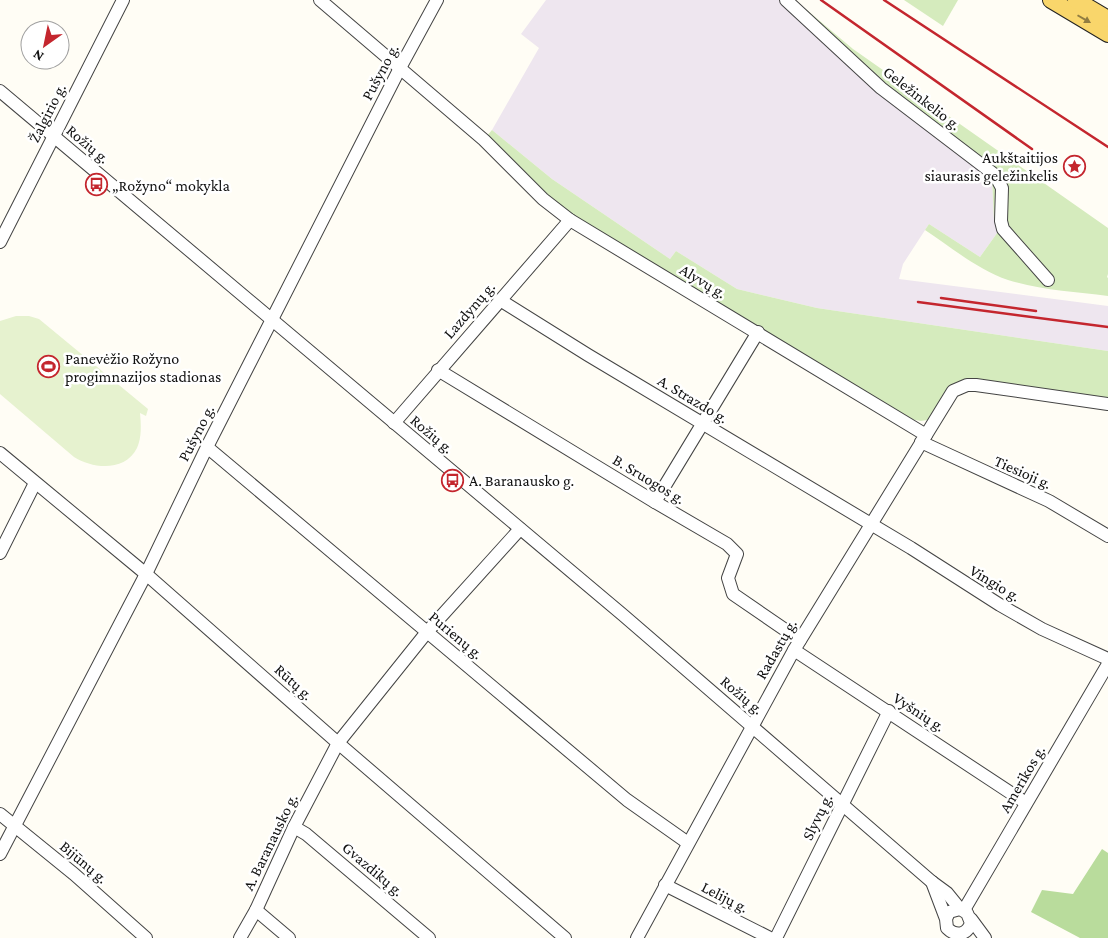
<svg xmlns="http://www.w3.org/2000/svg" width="1108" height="938" font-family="'Crimson Pro',serif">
  <rect width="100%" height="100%" fill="#fffdf5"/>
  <!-- industrial -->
  <path fill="#eee6ef" d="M546,0H792L992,177L994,220L1000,229L980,257L929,224L903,264L899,279L1108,306V351L817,308L737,289L676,251L670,259L552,179L492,130L539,48L521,34Z"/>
  <!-- green -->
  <g fill="#d5ebbd">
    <path d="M792,0H795L853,49L1108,228V274L1107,277L1108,278V296C1075,292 1040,290 1008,280C978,270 951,247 925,230L929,224L980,257L1000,229L994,220L992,177L883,85Z"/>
    <path d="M904,0H958L943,26Z"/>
    <path d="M492,130L552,179L670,259L676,251L737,289L817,308L1108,351V399L968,382L927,420L921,421L910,419L575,217L556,204L486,137Z"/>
  </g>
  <!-- forest -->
  <path fill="#b9dc9c" d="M1102,849L1108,853V938H1080L1031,912L1042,890L1073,894Z"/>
  <!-- pitch -->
  <path fill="#e6f2cf" d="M16,316H29L39,319L148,409L146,416L140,413C141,424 142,437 137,448C125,472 93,469 74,457L0,394V321Z"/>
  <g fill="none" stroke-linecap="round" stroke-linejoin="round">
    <defs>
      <g id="minor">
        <path d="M320,0L484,140L543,199L570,220L926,435"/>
        <path d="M786,0L881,88L995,175L1002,188L1001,221L1003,229L1048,280"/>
        <path d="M0,91L623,615L932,882L947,893L960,909"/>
        <path d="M0,242L123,0"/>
        <path d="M500,300L588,355L911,548L1000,605L1042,629L1108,659"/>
        <path d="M438,370L655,502L727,544L737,554L728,578L733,594L800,640"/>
        <path d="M394,423L570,220"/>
        <path d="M921,442L1049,501L1108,536"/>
        <path d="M207,447L627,800L688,843"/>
        <path d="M0,453L146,574L338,743L565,938"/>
        <path d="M655,502L758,332"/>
        <path d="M0,553L35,483"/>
        <path d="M794,650L1026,803"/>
        <path d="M0,814L74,874L146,938"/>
        <path d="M294,827L306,834L429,938"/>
        <path d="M0,854L146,574L207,447L400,68L437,0"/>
        <path d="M932,882L946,919L947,928C956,937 967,935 971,923L967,913L960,909L949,912L946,919"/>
        <path d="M665,885L770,938"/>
        <path d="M256,910L289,938"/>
        <path d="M964,910L1108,664"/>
        <path d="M971,919L985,938"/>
        <path d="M240,938L256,910L294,827L338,743L427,632L520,529"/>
        <path d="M637,938L794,650L953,391L967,385H976L1108,404"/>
        <path d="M776,938L889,711"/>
      </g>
      <g id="major">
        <path d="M1051,0L1108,34"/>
        <path d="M1076,0L1108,19"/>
      </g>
    </defs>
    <!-- minor casing -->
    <use href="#minor" stroke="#444" stroke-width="14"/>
    <!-- major casing -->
    <use href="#major" stroke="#222" stroke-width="18"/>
    <!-- minor -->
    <use href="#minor" stroke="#fff" stroke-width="12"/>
    <!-- major -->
    <use href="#major" stroke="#f9d66b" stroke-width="16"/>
    <!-- rail -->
    <g stroke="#c4262e" stroke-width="2.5">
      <path d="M821,0L1032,149"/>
      <path d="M884,0L1108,147"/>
      <path d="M941,298L1036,311"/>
      <path d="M918,302L1108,327"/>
    </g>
  </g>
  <!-- one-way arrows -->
  <defs><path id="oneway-solid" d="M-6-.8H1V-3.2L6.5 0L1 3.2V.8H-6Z" transform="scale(1.25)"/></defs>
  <use fill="#917d42" href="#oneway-solid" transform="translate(1084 19) rotate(30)"/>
  <!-- icons -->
  <defs>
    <symbol id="sight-ring" viewBox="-11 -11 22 22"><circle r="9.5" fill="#fff" stroke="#c4262e" stroke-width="1.5"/><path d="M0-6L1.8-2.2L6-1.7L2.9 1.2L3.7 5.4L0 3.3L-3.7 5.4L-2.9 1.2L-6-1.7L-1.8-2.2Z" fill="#c4262e"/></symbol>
    <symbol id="bus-ring" viewBox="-11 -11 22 22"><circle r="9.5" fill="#fff" stroke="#c4262e" stroke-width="1.5"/><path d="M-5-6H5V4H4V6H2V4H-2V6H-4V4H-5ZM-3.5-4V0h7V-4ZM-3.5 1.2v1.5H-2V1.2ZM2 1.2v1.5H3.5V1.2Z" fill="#c4262e"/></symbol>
    <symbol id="stadium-ring" viewBox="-11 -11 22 22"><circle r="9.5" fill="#fff" stroke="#c4262e" stroke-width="1.5"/><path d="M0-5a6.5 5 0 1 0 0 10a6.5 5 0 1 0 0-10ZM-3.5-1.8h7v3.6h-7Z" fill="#c4262e"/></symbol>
  </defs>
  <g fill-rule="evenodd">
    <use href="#sight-ring" x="1062" y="154" width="25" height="25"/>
    <use href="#bus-ring" x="84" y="172" width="25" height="25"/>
    <use href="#stadium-ring" x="36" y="354" width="25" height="25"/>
    <use href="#bus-ring" x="440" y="468" width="25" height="25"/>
  </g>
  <g text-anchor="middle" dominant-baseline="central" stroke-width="5" stroke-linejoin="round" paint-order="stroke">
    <!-- street labels -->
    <g font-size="16" fill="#111" stroke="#fff">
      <text transform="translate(380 72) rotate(-62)">Pušyno g.</text>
      <text transform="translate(922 98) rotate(38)">Geležinkelio g.</text>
      <text transform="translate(47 113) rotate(-63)">Žalgirio g.</text>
      <text transform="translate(88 144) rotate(40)">Rožių g.</text>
      <text transform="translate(703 281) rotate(31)">Alyvų g.</text>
      <text transform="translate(469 310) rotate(-49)">Lazdynų g.</text>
      <text transform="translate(693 399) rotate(31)">A. Strazdo g.</text>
      <text transform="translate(196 433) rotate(-63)">Pušyno g.</text>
      <text transform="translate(432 434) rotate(40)">Rožių g.</text>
      <text transform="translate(1023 472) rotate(24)">Tiesioji g.</text>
      <text transform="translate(649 479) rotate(31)">B. Sruogos g.</text>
      <text transform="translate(995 583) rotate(31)">Vingio g.</text>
      <text transform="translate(456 635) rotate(40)">Purienų g.</text>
      <text transform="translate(776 649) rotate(-60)">Radastų g.</text>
      <text transform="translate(294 682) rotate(42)">Rūtų g.</text>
      <text transform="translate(742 695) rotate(40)">Rožių g.</text>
      <text transform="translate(919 712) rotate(33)">Vyšnių g.</text>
      <text transform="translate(1022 779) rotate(-60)">Amerikos g.</text>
      <text transform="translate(817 817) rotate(-64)">Slyvų g.</text>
      <text transform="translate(270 842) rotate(-64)">A. Baranausko g.</text>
      <text transform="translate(84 862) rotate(40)">Bijūnų g.</text>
      <text transform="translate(373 869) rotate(40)">Gvazdikų g.</text>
      <text transform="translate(725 897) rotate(27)">Lelijų g.</text>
    </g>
    <!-- poi labels -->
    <g font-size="16" fill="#111" stroke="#fff" text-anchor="start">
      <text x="1058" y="157" text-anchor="end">Aukštaitijos<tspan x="1058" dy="18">siaurasis geležinkelis</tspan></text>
      <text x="112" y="185">„Rožyno“ mokykla</text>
      <text x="65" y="358">Panevėžio Rožyno<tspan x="65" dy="18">progimnazijos stadionas</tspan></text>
      <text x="469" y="480">A. Baranausko g.</text>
    </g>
  </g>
  <!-- north arrow -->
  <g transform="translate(45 45) rotate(213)"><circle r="24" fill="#ffffff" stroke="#a0a0a0"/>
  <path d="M0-4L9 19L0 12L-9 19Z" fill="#c4262e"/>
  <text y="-8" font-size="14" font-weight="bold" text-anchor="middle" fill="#111111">N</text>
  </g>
</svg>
